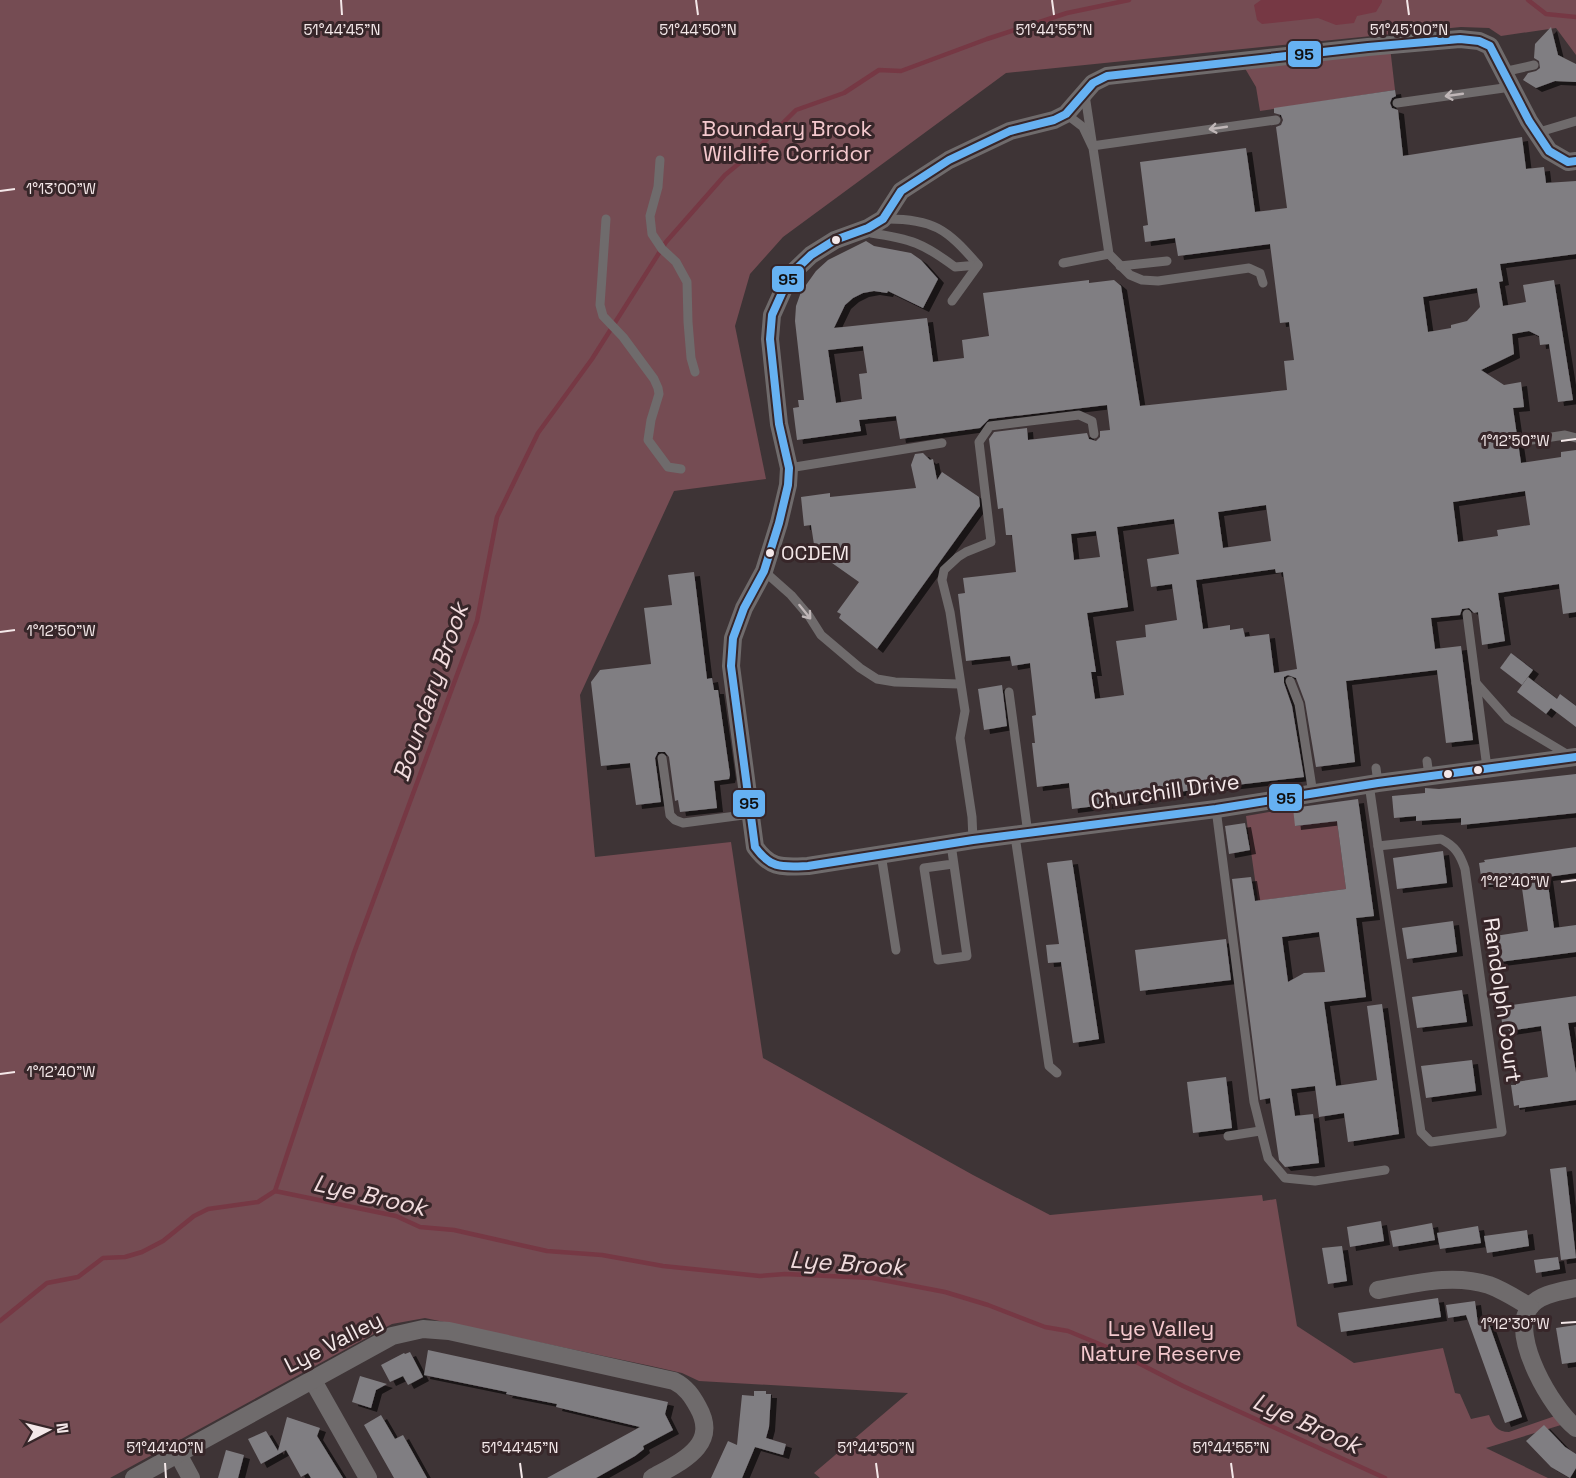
<svg xmlns="http://www.w3.org/2000/svg" width="1576" height="1478" font-family="'Space Grotesk',sans-serif">
  <defs>
    <filter id="shadow"><feDropShadow dx="6" dy="4" stdDeviation="0" flood-color="#0009"/></filter>
  </defs>
  <rect width="100%" height="100%" fill="#3e3436"/>
  <!-- green -->
  <g fill="#754c53">
    <path d="M0,0H1576V55L1556,28L1501,36L1489,28L1461,27L1006,73L783,237L750,274L735,326L766,479L674,491L580,695L595,857L731,842L763,1058L973,1175L1050,1215L1262,1195L1263,1201L1276,1199L1297,1326L1354,1363L1443,1348L1455,1393L1460,1394L1471,1419L1489,1415C1493,1425 1497,1432 1509,1432L1555,1416L1561,1425L1486,1448L1548,1478H820L814,1473L908,1393L699,1381L682,1373L651,1366L425,1318L392,1324L110,1478H0Z"/>
    <path d="M1390,47L1395,90L1260,111L1256,87L1243,65Z"/>
    <path d="M1293,808L1296,826L1337,821L1346,889L1258,901L1246,816Z"/>
  </g>
  <!-- water -->
  <path fill="#763844" d="M1261,0H1382V2L1376,12L1357,16L1354,23L1336,25L1318,18L1262,24L1257,20L1254,5Z"/>
  <g fill="none" stroke-linecap="round" stroke-linejoin="round">
    <!-- stream -->
    <g stroke="#763844" stroke-width="4.5">
      <path d="M1528,0L1546,14L1576,17"/>
      <path d="M275,1191L396,1216L420,1227L454,1230L547,1251L602,1255L663,1266L760,1276L785,1274L872,1278L945,1292L988,1305L1045,1327L1068,1331L1109,1348L1183,1386L1385,1478"/>
      <path d="M0,1321L47,1283L78,1277L103,1258L125,1257L142,1252L163,1241L194,1216L208,1209L258,1202L275,1191L354,953L477,621L497,517L538,433L592,359L666,242L725,175L759,147L796,110L844,93L879,70L901,71L987,39L1067,13L1129,0"/>
    </g>
  </g>
  <!-- building -->
  <g fill="#807e82" fill-rule="evenodd" filter="url(#shadow)">
    <path d="M1551,27L1558,55L1576,64V82L1555,81L1536,88L1523,80L1528,73L1536,71L1540,68L1539,61L1534,58L1535,44Z"/>
    <path d="M1395,90L1396,96L1392,98L1390,103L1392,108L1398,110L1403,156L1522,137L1526,169L1544,167L1546,183L1576,181V254L1500,264L1503,281L1499,282L1503,306L1526,302L1523,285L1554,280L1573,400L1558,402L1549,344L1540,345L1539,336L1529,331L1512,334L1514,354L1481,370L1504,385L1521,382L1524,407L1513,408L1521,463L1561,457V452L1576,450V612L1563,614L1559,584L1498,593L1505,641L1482,645L1478,612L1474,613L1469,608L1462,609L1460,615L1431,618L1435,649L1461,646L1473,740L1446,743L1437,670L1346,681L1355,762L1316,767L1305,702L1296,678L1288,675L1284,677V683L1292,706L1304,777L1169,793L1170,795L1152,798V799L1072,809L1069,783L1037,787L1032,743H1035L1032,716L1036,715L1030,663L1012,666L1010,656L966,661L958,594L965,593L963,578L1016,572L1012,535H1006L1003,508L998,509L989,439L994,432L1027,428L1028,440L1087,433L1089,439L1096,441L1100,437V431L1110,430L1107,405L989,419L980,428L900,439L896,416L859,420L861,431L797,440L793,408L799,407L798,400H804L795,321L796,306L801,292L816,271L828,260L866,241L874,246L911,253L921,260L938,279L923,308L888,291L887,293L874,291L863,293L853,298L845,305L834,328L927,318L933,362L964,358L962,340L989,336L983,293L1089,280V283L1114,280L1121,286L1140,406L1287,390L1284,361L1294,360L1289,322L1280,323L1270,244L1178,256L1175,238L1145,242L1143,226L1148,225L1140,162L1246,148L1255,212L1287,208L1276,127L1281,125L1283,120L1281,115L1274,113V108ZM1477,288L1480,307L1467,321L1451,325V328L1428,332L1423,297ZM863,346L867,373L859,374L862,399L836,403L828,350ZM1525,491L1530,525L1497,530L1498,536L1458,542L1453,502ZM1266,505L1271,541L1223,548L1218,512ZM1174,519L1179,554L1147,559L1151,587L1172,584L1177,620L1145,625L1146,637L1116,641L1124,695L1095,699L1091,672H1096L1087,613L1128,607L1117,527ZM1096,531L1100,557L1074,560L1071,534ZM1275,569L1276,573L1283,572L1297,669L1274,673L1269,634L1245,637L1243,628L1230,630V625L1203,629L1196,580Z"/>
    <path d="M923,453L930,460L933,459L937,480L942,472L979,497L980,506L877,649L839,618L841,614L837,612L859,582L815,551L811,525L804,526L801,497L830,493V497L916,488L911,465L915,454Z"/>
    <path d="M694,572L707,679L712,678L714,690H718L730,775L729,779L714,781L717,808L680,812L678,800L675,801L669,757L665,752H658L655,758L661,802L636,805L630,763L601,766L591,682L600,670L651,664L644,608L672,605L668,575Z"/>
    <path d="M1511,653L1533,670L1522,685L1500,668Z"/>
    <path d="M1528,677L1557,699L1560,694L1576,706V727L1551,708L1546,714L1517,692Z"/>
    <path d="M1002,685L1007,726L984,730L978,689Z"/>
    <path d="M1576,774V813L1461,825V818L1416,821V816L1394,818L1392,796L1425,793V788L1439,789Z"/>
    <path d="M1358,799L1374,916L1356,918L1366,997L1324,1002L1336,1086L1377,1080L1367,1006L1382,1004L1399,1134L1348,1142L1344,1113L1319,1117L1315,1086L1291,1089L1295,1116L1313,1114L1319,1163L1285,1167L1279,1160L1270,1098L1260,1100L1232,879L1251,877L1255,901L1346,889L1337,821L1295,826L1293,808ZM1319,932L1325,972L1304,973L1288,982L1282,937Z"/>
    <path d="M1245,823L1250,850L1229,854L1225,826Z"/>
    <path d="M1576,847V873L1547,877L1554,928L1576,925V952L1499,962L1498,959L1493,960L1490,940L1495,939V936L1528,931L1521,881L1488,885L1487,883H1482L1479,863L1485,862L1484,860Z"/>
    <path d="M1443,851L1447,883L1397,889L1393,858Z"/>
    <path d="M1072,860L1099,1039L1073,1043L1061,962L1048,963L1046,945L1059,944L1047,863Z"/>
    <path d="M1453,921L1457,952L1407,959L1402,928Z"/>
    <path d="M1226,939L1231,980L1140,991L1135,950Z"/>
    <path d="M1462,990L1467,1022L1417,1028L1412,997Z"/>
    <path d="M1576,996V1022L1568,1023L1576,1073V1100L1519,1108V1105L1514,1106L1511,1085H1516V1082L1548,1077L1541,1026L1509,1031L1508,1028L1503,1029L1500,1009L1505,1008V1006Z"/>
    <path d="M1472,1060L1476,1091L1426,1098L1421,1066Z"/>
    <path d="M1226,1077L1232,1128L1193,1133L1187,1082Z"/>
    <path d="M1566,1167L1576,1258L1561,1260L1550,1169Z"/>
    <path d="M1381,1221L1384,1241L1350,1247L1347,1227Z"/>
    <path d="M1432,1223L1435,1240L1393,1247L1390,1231Z"/>
    <path d="M1478,1226L1481,1243L1440,1249L1437,1233Z"/>
    <path d="M1527,1230L1529,1246L1487,1253L1484,1236Z"/>
    <path d="M1342,1246L1347,1281L1328,1284L1322,1248Z"/>
    <path d="M1558,1257L1560,1269L1536,1273L1534,1260Z"/>
    <path d="M1438,1298L1441,1317L1341,1332L1338,1313Z"/>
    <path d="M1475,1301L1478,1324L1488,1321L1522,1417L1505,1423L1466,1315L1448,1318L1446,1305Z"/>
    <path d="M1576,1325V1362L1562,1364L1556,1328Z"/>
    <path d="M428,1350L668,1402L665,1414L673,1430L643,1446L644,1449L635,1456L596,1478H547L640,1427L556,1407L557,1404L506,1394L507,1392L424,1375Z"/>
    <path d="M410,1352L423,1377L408,1385L403,1376L390,1382L381,1365L404,1353L405,1354Z"/>
    <path d="M360,1376L387,1384L376,1390L371,1408L352,1402Z"/>
    <path d="M754,1391H766V1394H771L769,1427L766,1438L786,1444L783,1455L755,1447L742,1478H711L728,1441L737,1445L742,1395L754,1396Z"/>
    <path d="M381,1415L395,1439L403,1435L427,1478H394L364,1425Z"/>
    <path d="M287,1417L320,1428L317,1436L343,1478H311L308,1473L301,1477L286,1450L261,1464L248,1439L266,1431L278,1451Z"/>
    <path d="M1544,1425L1565,1447L1576,1454V1468L1570,1478L1551,1467L1526,1441Z"/>
    <path d="M226,1450L244,1455L238,1478H218Z"/>
  </g>
  <g fill="none" stroke-linecap="round" stroke-linejoin="round">
    <!-- service -->
    <g stroke="#6f6b6c" stroke-width="9">
      <path d="M1503,72L1534,65"/>
      <path d="M1085,95L1109,254L1130,275L1142,280L1158,281L1249,268L1260,273L1263,283"/>
      <path d="M1397,103L1511,87"/>
      <path d="M1066,114L1083,127L1092,146L1276,120"/>
      <path d="M1536,133L1576,121"/>
      <path d="M660,160L658,187L650,216L652,234L662,249L676,262L687,282L688,322L691,358L695,372"/>
      <path d="M606,219L600,305L603,316L623,337L654,379L658,388L659,394L651,420L648,440L668,467L681,469"/>
      <path d="M883,219C933,218 947,229 978,265"/>
      <path d="M868,228L871,233C911,239 923,243 955,267L978,265"/>
      <path d="M1063,263L1109,254"/>
      <path d="M1120,266L1167,261"/>
      <path d="M952,301L978,265"/>
      <path d="M1532,440L1565,435L1576,438"/>
      <path d="M789,468L942,443"/>
      <path d="M764,571L791,595L809,616L821,635L860,668L877,679L895,682L959,684"/>
      <path d="M1467,614L1487,768"/>
      <path d="M1290,681L1299,704L1313,794"/>
      <path d="M1476,683L1508,719L1570,756"/>
      <path d="M1009,692L1028,834"/>
      <path d="M662,758L670,815L675,820L683,823L751,814"/>
      <path d="M1427,761L1429,776"/>
      <path d="M1376,768L1378,783"/>
      <path d="M1369,784L1378,846"/>
      <path d="M1216,809L1254,1102L1268,1158L1285,1178L1315,1181L1385,1170"/>
      <path d="M1015,836L1049,1066L1057,1073"/>
      <path d="M1441,839C1455,846 1460,854 1465,869L1502,1132L1431,1142L1421,1132L1378,846Z"/>
      <path d="M973,840L972,817L960,738L965,711L950,612L942,580L944,570L958,557L966,552L991,542L979,442L990,426L1079,415L1092,421L1094,434"/>
      <path d="M951,844L967,956L938,960L924,868L953,864"/>
      <path d="M881,854L896,950"/>
      <path d="M1228,1136L1260,1131"/>
    </g>
    <!-- minor -->
    <g stroke="#6f6b6c" stroke-width="18">
      <path d="M1576,161L1568,162L1549,151L1529,121L1490,46L1479,41L1460,39L1368,47L1107,76L1093,83L1066,114L1054,120L1010,131L949,160L901,191L883,219L868,228L835,240L811,255L790,275L772,315L770,339L779,424L789,468L788,485L779,523L764,571L744,608L733,638L731,666L755,847C771,869 781,867 808,866L973,840L1216,809L1378,783L1576,757"/>
      <path d="M1576,1288C1562,1291 1538,1294 1529,1308C1510,1337 1552,1409 1576,1428"/>
      <path d="M1378,1290C1414,1284 1452,1273 1489,1285C1503,1290 1517,1299 1530,1307"/>
      <path d="M312,1379L368,1478"/>
      <path d="M178,1454L191,1478"/>
      <path d="M134,1478L392,1336L423,1329L449,1331L674,1381C686,1387 692,1396 698,1407C720,1446 680,1462 652,1478"/>
    </g>
    <defs>
      <path id="bus-1" d="M1576,161L1568,162L1549,151L1529,121L1490,46L1479,41L1460,39L1368,47L1107,76L1093,83L1066,114L1054,120L1010,131L949,160L901,191L883,219L868,228L835,240L811,255L790,275L772,315L770,339L779,424L789,468L788,485L779,523L764,571L744,608L733,638L731,666L755,847C771,869 781,867 808,866L973,840L1216,809L1378,783L1576,757"/>
    </defs>
    <!-- bus-1 casing -->
    <use href="#bus-1" stroke="#372629" stroke-width="12"/>
    <!-- bus-1 -->
    <use href="#bus-1" stroke="#66b1f2" stroke-width="8"/>
  </g>
  <!-- one-way arrows -->
  <defs><path id="oneway-shaft" d="M-6 0H5M1.5-3L5.5 0L1.5 3" fill="none" stroke-width="1.6" stroke-linecap="round" stroke-linejoin="round" transform="scale(1.5)"/></defs>
  <g stroke="#bfb6b7">
    <use href="#oneway-shaft" transform="translate(1454 95) rotate(172)"/>
    <use href="#oneway-shaft" transform="translate(1218 128) rotate(172)"/>
    <use href="#oneway-shaft" transform="translate(805 612) rotate(51)"/>
  </g>
  <!-- ticks -->
  <path fill="none" stroke="#f4e8e9" stroke-width="2" d="M341,0L342,15M696,0L698,15M1052,0L1054,15M1407,0L1409,15M0,191L15,189M1561,441L1576,439M0,632L15,630M1561,882L1576,880M0,1074L15,1072M1561,1323L1576,1322M165,1463L166,1478M520,1463L522,1478M876,1463L878,1478M1231,1463L1233,1478"/>
  <!-- markers -->
  <g fill="#f4e8e9" stroke="#372629" stroke-width="2">
    <circle cx="836" cy="240" r="5"/>
    <circle cx="770" cy="553" r="5"/>
    <circle cx="1478" cy="770" r="5"/>
    <circle cx="1448" cy="774" r="5"/>
  </g>
  <g text-anchor="middle" dominant-baseline="central" stroke-width="6" stroke-linejoin="round" paint-order="stroke">
    <!-- bus labels -->
    <g font-size="20" fill="#f4e8e9" stroke="#372629" text-anchor="start">
      <text x="781" y="553">OCDEM</text>
    </g>
    <!-- park labels -->
    <g font-size="22" fill="#f5c9ce" stroke="#372629">
      <text x="787" y="128">Boundary Brook<tspan x="787" dy="25">Wildlife Corridor</tspan></text>
      <text x="1161" y="1328">Lye Valley<tspan x="1161" dy="25">Nature Reserve</tspan></text>
    </g>
    <!-- street labels -->
    <g font-size="22" fill="#f4e8e9" stroke="#372629">
      <text transform="translate(1165 791) rotate(-8)">Churchill Drive</text>
      <text transform="translate(1503 1000) rotate(82)">Randolph Court</text>
      <text transform="translate(333 1342) rotate(-27)">Lye Valley</text>
    </g>
    <!-- water labels -->
    <g font-size="24" font-style="italic" fill="#f1dbdd" stroke="#372629">
      <text transform="translate(430 692) rotate(-71)">Boundary Brook</text>
      <text transform="translate(370 1195) rotate(13)">Lye Brook</text>
      <text transform="translate(847 1263) rotate(4)">Lye Brook</text>
      <text transform="translate(1307 1423) rotate(24)">Lye Brook</text>
    </g>
  </g>
  <g font-size="15" text-anchor="middle" fill="#f4e8e9" stroke="#372629" stroke-width="6" stroke-linejoin="round" paint-order="stroke">
    <text x="342" y="35">51°44'45"N</text>
    <text x="698" y="35">51°44'50"N</text>
    <text x="1054" y="35">51°44'55"N</text>
    <text x="1409" y="35">51°45'00"N</text>
    <text x="61" y="194">1°13'00"W</text>
    <text x="1515" y="446">1°12'50"W</text>
    <text x="61" y="636">1°12'50"W</text>
    <text x="1515" y="887">1°12'40"W</text>
    <text x="61" y="1077">1°12'40"W</text>
    <text x="1515" y="1329">1°12'30"W</text>
    <text x="165" y="1453">51°44'40"N</text>
    <text x="520" y="1453">51°44'45"N</text>
    <text x="876" y="1453">51°44'50"N</text>
    <text x="1231" y="1453">51°44'55"N</text>
  </g>
  <g stroke="#372629" stroke-width="2">
    <rect x="1287" y="40" width="35" height="28" rx="6" fill="#66b1f2"/>
    <rect x="771" y="265" width="34" height="28" rx="6" fill="#66b1f2"/>
    <rect x="1268" y="783" width="35" height="29" rx="6" fill="#66b1f2"/>
    <rect x="732" y="789" width="34" height="29" rx="6" fill="#66b1f2"/>
  </g>
  <g font-size="16" text-anchor="middle" font-weight="bold" fill="#111">
    <text x="1304" y="60">95</text>
    <text x="788" y="285">95</text>
    <text x="1286" y="804">95</text>
    <text x="749" y="809">95</text>
  </g>
  <!-- north arrow -->
  <g transform="translate(48 1430) rotate(83)" stroke="#372629" stroke-width="4.5" paint-order="stroke">
  <path d="M0-4.5L10 22L0 15L-10 22Z" fill="#f4e8e9"/>
  <text y="-9" font-size="16" font-weight="bold" text-anchor="middle" fill="#f4e8e9">N</text>
  </g>
</svg>
